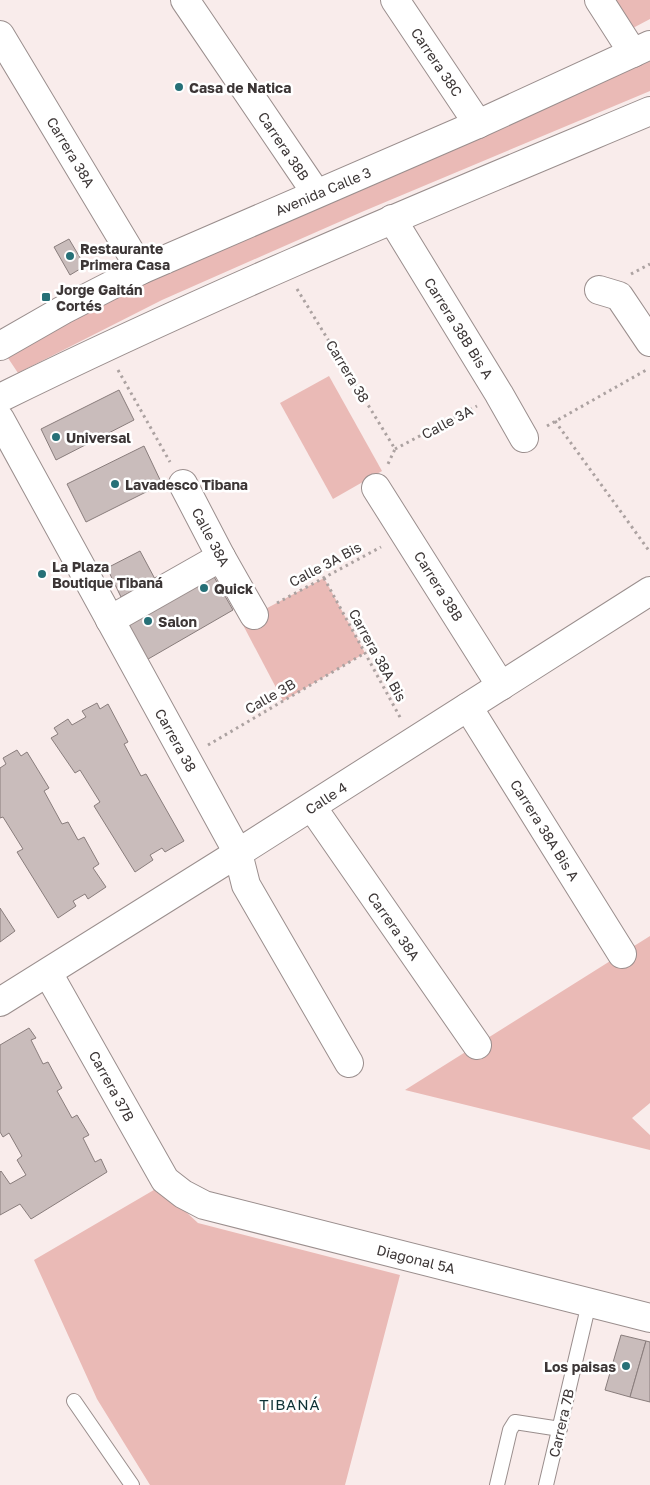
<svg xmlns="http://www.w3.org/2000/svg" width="650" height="1485" font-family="'Golos Text',sans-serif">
  <rect width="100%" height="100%" fill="#f9eceb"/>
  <!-- green -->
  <g fill="#eabab6">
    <path d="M614,0H650V19L633,28Z"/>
    <path d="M650,61V91L364,211L162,300L18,373L6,355L147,281L353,189Z"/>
    <path d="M329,376L382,471L333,499L280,403Z"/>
    <path d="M324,578L365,653L283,701L242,623L254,615Z"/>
    <path d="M650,936V1103L632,1118L650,1135V1150L405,1090Z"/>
    <path d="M159,1187L198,1223L400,1275L345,1485H150L97,1399L34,1260Z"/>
  </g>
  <!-- building -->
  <g fill="#c9bcbb" stroke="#897d7c">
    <path d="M69,239L85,266L70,275L54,247Z"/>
    <path d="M119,390L134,420L56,460L41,429Z"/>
    <path d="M144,446L162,484L86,522L67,484Z"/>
    <path d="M140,551L155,579L121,597L107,568Z"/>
    <path d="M213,575L233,610L143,662L123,626Z"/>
    <path d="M97,703L100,709L108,704L128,742L124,744L141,776L146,774L184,841L165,852L162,848L150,855L153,860L135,872L94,806L100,802L80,770L75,773L51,738L58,734L54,728L68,719L72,725L86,717L82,711Z"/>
    <path d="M17,750L21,756L27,752L49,788L44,791L62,824L68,822L78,840L84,837L99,864L93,868L106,887L88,899L85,894L73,901L76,906L58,918L17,852L23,849L3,817L0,818V768L6,764L3,758Z"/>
    <path d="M0,908L15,931L0,942Z"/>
    <path d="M29,1028L36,1038L31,1040L43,1064L48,1062L62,1088L57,1091L72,1118L77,1115L89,1135L83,1138L95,1162L101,1159L107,1172L31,1219L20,1204L0,1215V1172L1,1171L10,1184L26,1175L17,1160L22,1156L9,1133L3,1137L0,1132V1045Z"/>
    <path d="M621,1335L646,1341L630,1397L605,1390Z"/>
    <path d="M646,1341L650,1342V1402L630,1397Z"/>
  </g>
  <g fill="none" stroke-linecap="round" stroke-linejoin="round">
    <defs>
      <g id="lane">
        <path d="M74,1401L132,1485"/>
        <path d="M497,1485L510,1430L515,1422L560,1429"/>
        <path d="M546,1485L589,1303"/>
      </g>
      <g id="street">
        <path d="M185,0L316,193"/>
        <path d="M395,0L478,124"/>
        <path d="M599,0L633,53"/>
        <path d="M0,35L141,270"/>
        <path d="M392,219L499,394L524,438"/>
        <path d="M599,290L619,296L650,342"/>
        <path d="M0,419L238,853L246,885L349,1063"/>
        <path d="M183,484L221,557L254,615"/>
        <path d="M376,488L501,686"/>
        <path d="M110,620L221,557"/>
        <path d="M468,707L622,954"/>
        <path d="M312,807L477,1045"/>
        <path d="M48,973L165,1180L183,1194L204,1205L650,1318"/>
        <path d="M0,1002L238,853L650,591"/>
      </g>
      <g id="secondary">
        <path d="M0,346L63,310L141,270L478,124L650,45"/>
        <path d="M0,398C213,293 431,203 650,111"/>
      </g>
    </defs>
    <!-- lane casing -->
    <use href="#lane" stroke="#9a8e8d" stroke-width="16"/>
    <!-- street casing -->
    <use href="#street" stroke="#9a8e8d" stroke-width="30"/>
    <!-- secondary casing -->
    <use href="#secondary" stroke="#9a8e8d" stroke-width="30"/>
    <!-- path -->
    <g stroke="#aca2a1" stroke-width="3" stroke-dasharray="2.5 4" stroke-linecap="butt">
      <path d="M631,274L650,264"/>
      <path d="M297,289L395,449L387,466"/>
      <path d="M118,370L170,462"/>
      <path d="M555,421L650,552"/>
      <path d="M547,426L648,369"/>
      <path d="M395,449L477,406"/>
      <path d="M324,578L401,719"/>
      <path d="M277,603L381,547"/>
      <path d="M208,745L365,653"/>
    </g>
    <!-- lane -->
    <use href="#lane" stroke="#fff" stroke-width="14"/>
    <!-- street -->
    <use href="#street" stroke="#fff" stroke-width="28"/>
    <!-- secondary -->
    <use href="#secondary" stroke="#fff" stroke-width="28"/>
  </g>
  <!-- markers -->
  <g fill="#267077" stroke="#fff" stroke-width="2">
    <circle cx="179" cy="87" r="5"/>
    <circle cx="70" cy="256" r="5"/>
    <rect x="41" y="292" width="10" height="10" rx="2.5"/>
    <circle cx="56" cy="437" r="5"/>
    <circle cx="115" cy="484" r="5"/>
    <circle cx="42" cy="574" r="5"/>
    <circle cx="204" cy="588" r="5"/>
    <circle cx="148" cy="621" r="5"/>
    <circle cx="626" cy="1366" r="5"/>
  </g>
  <g text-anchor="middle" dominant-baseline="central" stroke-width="5" stroke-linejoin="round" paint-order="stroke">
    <!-- street labels -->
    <g font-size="14" fill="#3c3636" stroke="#fff">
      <text transform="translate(437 62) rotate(56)">Carrera 38C</text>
      <text transform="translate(284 146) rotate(56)">Carrera 38B</text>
      <text transform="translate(71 152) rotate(59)">Carrera 38A</text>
      <text transform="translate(323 191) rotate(-23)">Avenida Calle 3</text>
      <text transform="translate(459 328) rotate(58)">Carrera 38B Bis A</text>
      <text transform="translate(348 371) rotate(59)">Carrera 38</text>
      <text transform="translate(447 422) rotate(-28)">Calle 3A</text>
      <text transform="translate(211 537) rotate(62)">Calle 38A</text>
      <text transform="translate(325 564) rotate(-28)">Calle 3A Bis</text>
      <text transform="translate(439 586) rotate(58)">Carrera 38B</text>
      <text transform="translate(378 655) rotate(61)">Carrera 38A Bis</text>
      <text transform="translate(270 696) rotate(-30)">Calle 3B</text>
      <text transform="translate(176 740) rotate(61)">Carrera 38</text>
      <text transform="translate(326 798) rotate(-33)">Calle 4</text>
      <text transform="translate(545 830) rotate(58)">Carrera 38A Bis A</text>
      <text transform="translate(394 926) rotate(55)">Carrera 38A</text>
      <text transform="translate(112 1086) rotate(61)">Carrera 37B</text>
      <text transform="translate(416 1259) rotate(14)">Diagonal 5A</text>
      <text transform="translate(561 1423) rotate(-77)">Carrera 7B</text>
    </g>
    <!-- poi labels -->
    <g font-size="14" font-weight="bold" fill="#3c3636" stroke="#fff" text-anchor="start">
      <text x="189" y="87">Casa de Natica</text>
      <text x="80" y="248">Restaurante<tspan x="80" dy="16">Primera Casa</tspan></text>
      <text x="56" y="289">Jorge Gaitán<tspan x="56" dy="16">Cortés</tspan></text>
      <text x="66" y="437">Universal</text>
      <text x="125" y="484">Lavadesco Tibana</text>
      <text x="52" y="566">La Plaza<tspan x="52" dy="16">Boutique Tibaná</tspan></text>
      <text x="214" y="588">Quick</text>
      <text x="158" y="621">Salon</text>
      <text x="616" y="1366" text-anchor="end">Los paisas</text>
    </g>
    <!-- neighbourhood labels -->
    <g font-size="15" letter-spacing="1" fill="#0f3236" stroke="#fff">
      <text x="290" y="1404">TIBANÁ</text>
    </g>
  </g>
</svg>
